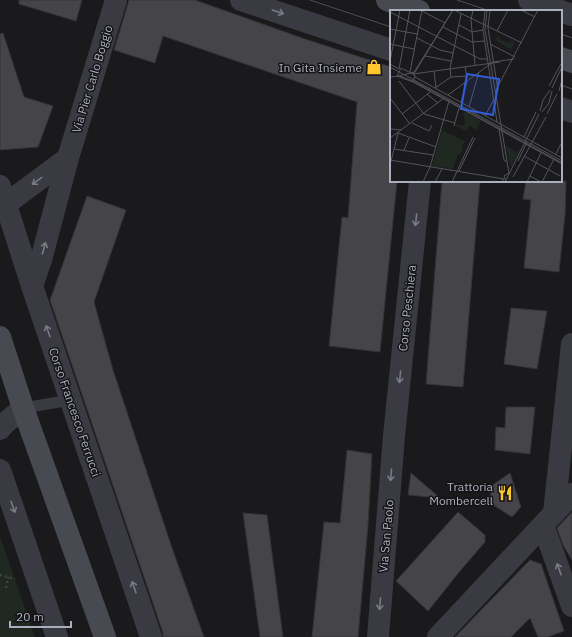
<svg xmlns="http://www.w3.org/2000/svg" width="572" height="637" font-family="'IBM Plex Sans',sans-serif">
  <rect width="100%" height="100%" fill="#1a191c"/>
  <!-- green -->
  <path fill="#1f2821" d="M0,536L35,637H0Z"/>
  <!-- building -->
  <g fill="#444449" stroke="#343338">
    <path d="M19,0H82L76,21L19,4Z"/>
    <path d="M129,0H195L305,39L391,67V181H397L380,352L329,346L342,217L348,218L357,102L163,36L155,63L114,50Z"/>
    <path d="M3,33L24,97L53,106L38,147L0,150V34Z"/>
    <path d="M442,181H480L463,387L426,384Z"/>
    <path d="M526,181H566L565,215L559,272L524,268L531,200L523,199Z"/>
    <path d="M87,196L126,210L94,302L113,370L172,548L204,637H163V633L50,300Z"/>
    <path d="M511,308L547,311L537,369L504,364Z"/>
    <path d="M506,407H535L530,454L495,450L496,427L505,428Z"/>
    <path d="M347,450L372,454L368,526L358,637H312L324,522L340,523Z"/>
    <path d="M411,473L440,498L408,495Z"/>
    <path d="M510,473L521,507L512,517L490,503L491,486Z"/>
    <path d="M458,512L485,535V542L460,571L428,611L396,581Z"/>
    <path d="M572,512V560L563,545L557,528Z"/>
    <path d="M243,513L267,515L283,637H260Z"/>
    <path d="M530,560L541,564L564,631L548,637H538L530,618L511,637H455L483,608Z"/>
  </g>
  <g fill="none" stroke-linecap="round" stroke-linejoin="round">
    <!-- path -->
    <g stroke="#404249" stroke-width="2.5" stroke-dasharray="2 3" stroke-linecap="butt">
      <path d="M0,575L15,579"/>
      <path d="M6,588L8,577"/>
    </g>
    <!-- lane -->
    <path stroke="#3a3b42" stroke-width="11" d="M23,408L71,400"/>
    <!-- street -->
    <g stroke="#3a3b42" stroke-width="22">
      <path d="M241,0L391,50"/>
      <path d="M529,0L572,15"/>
      <path d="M561,108L572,112"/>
      <path d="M0,186L32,286L151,637"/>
      <path d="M0,207L6,204L68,158"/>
      <path d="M32,286L41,260L68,158L116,0"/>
      <path d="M0,429L4,424L23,408"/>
      <path d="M0,470L57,637"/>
      <path d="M554,513L572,344"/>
      <path d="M543,525L572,606"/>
      <path d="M378,637L394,436L420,181"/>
      <path d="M438,637L572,494"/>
    </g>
    <!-- secondary -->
    <g stroke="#484a52" stroke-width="22">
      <path d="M387,0L419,11"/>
      <path d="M561,58L572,62"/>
      <path d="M0,337L23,408L105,637"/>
    </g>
    <!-- tram -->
    <g stroke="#4d4f57" stroke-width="1">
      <path d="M310,0L391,27"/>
      <path d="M457,0L490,11"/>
      <path d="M561,34L572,38"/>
      <path d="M561,85L572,89"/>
    </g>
  </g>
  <!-- one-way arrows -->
  <defs><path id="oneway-shaft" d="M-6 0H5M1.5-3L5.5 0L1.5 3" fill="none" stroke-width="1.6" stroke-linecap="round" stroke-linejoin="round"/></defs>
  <g stroke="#787b86">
    <use href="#oneway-shaft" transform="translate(278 12) rotate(19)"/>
    <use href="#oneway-shaft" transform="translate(37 181) rotate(144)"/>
    <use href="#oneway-shaft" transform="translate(416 220) rotate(96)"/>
    <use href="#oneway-shaft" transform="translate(44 248) rotate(-75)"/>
    <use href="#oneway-shaft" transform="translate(48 331) rotate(-109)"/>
    <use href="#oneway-shaft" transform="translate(400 377) rotate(96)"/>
    <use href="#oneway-shaft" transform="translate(391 475) rotate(95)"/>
    <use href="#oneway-shaft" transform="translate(13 507) rotate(71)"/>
    <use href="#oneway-shaft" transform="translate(559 569) rotate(-110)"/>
    <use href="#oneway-shaft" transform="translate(134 587) rotate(-109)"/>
    <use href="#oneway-shaft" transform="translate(380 604) rotate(95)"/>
  </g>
  <!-- icons -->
  <defs>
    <symbol id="shop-bare" viewBox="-9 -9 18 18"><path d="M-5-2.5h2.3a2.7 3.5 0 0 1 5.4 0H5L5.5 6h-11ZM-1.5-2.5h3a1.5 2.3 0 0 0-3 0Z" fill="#ffc62e" stroke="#151417" stroke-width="2.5" paint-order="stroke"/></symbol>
    <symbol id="restaurant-bare" viewBox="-9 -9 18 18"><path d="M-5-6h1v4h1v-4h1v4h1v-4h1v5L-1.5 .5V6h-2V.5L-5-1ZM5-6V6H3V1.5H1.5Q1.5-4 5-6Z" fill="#ffc62e" stroke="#151417" stroke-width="2.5" paint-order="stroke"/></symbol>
  </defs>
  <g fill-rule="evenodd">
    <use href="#shop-bare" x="363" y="56" width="22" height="22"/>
    <use href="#restaurant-bare" x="494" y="482" width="22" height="22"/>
  </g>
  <g text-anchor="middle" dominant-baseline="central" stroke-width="3" stroke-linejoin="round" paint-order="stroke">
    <!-- poi labels -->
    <g font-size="12" fill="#abafbd" stroke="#151417" text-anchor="end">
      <text x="362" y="67">In Gita Insieme</text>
      <text x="493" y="486">Trattoria<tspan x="493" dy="14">Mombercell</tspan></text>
    </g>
    <!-- street labels -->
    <g font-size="12" fill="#abafbd" stroke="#151417">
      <text transform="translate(92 79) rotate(-73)">Via Pier Carlo Boggio</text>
      <text transform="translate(407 308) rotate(-84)">Corso Peschiera</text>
      <text transform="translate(75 412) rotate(71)">Corso Francesco Ferrucci</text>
      <text transform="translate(386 536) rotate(-85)">Via San Paolo</text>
    </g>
  </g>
  <!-- overview -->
  <g transform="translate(390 10)">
    <rect width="172" height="172" fill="#1a191c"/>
    <path d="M109,26L111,30L119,33L123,30L124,34L121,40L105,30ZM76,102L91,111L86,120L80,116L76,121L66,116V114L73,116L75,111L73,103ZM52,120L76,132L72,135L73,138L70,145L68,144L63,159L42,156ZM116,136L127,142L131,137L121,157Z" fill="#1f2821"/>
    <path fill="none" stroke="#54555c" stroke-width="1" d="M64,0L132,33M83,0L81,10L85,55M95,0L93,20L107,112M97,0L95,20L119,163M100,0L98,18L108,80M131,0L145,7M32,1L55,13M0,2L90,49H97M69,15L82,22L93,20M53,17L82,32L94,31M0,19L27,24M107,21L118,0M27,28L50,40L63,43M0,34L24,39M100,34L125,47M35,46L61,51M0,51L10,0M0,54L9,59L20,0M75,56L77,68M0,57L172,151M11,58L25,65L23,72L7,66ZM44,61L46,78M20,62L32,0M23,64L110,52M23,64L63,0M8,66L25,62L63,0M0,67L10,66L25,72L172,153M25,67L172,148M61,67L60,58L71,4M9,71L34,104L65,113M23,72L172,154M159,76L172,52M45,78L61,67L77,66M162,78L172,57M169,81L172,69M105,82L148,0M37,84L48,93M58,85L103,52L124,49M0,88L20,114M71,92L77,72M79,97L89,62M150,101L153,90L160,80M152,102L159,93L162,81M12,104L40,82M157,104L167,84M95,106L104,89M22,113L39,121L42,115M64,116L69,98M0,119L12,120M109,119L114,150L117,152M134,127L146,102M0,128L54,88M4,139L43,145M14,140L19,128M166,144L172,132M134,146L170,166M0,150L114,169L111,172M128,151L137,132M0,155L8,123L46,137M69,161L85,128M140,166L151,172M123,167L156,107M33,172L40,157L59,91M45,172L52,159M62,172L83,127M115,172L149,104M116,172L114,166L119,163M137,172L151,143M152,172L164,149"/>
    <path fill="#325dd4" fill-opacity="0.15" stroke="#325dd4" stroke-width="2" d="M77,64L109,69L103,105L71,99Z"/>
    <rect width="172" height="172" fill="none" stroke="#abafbd" stroke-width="2"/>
  </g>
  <!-- scale -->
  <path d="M10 621v6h61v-6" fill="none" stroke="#abafbd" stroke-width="2"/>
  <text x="16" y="621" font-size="12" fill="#abafbd" stroke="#151417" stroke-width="3" paint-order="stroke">20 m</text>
</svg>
